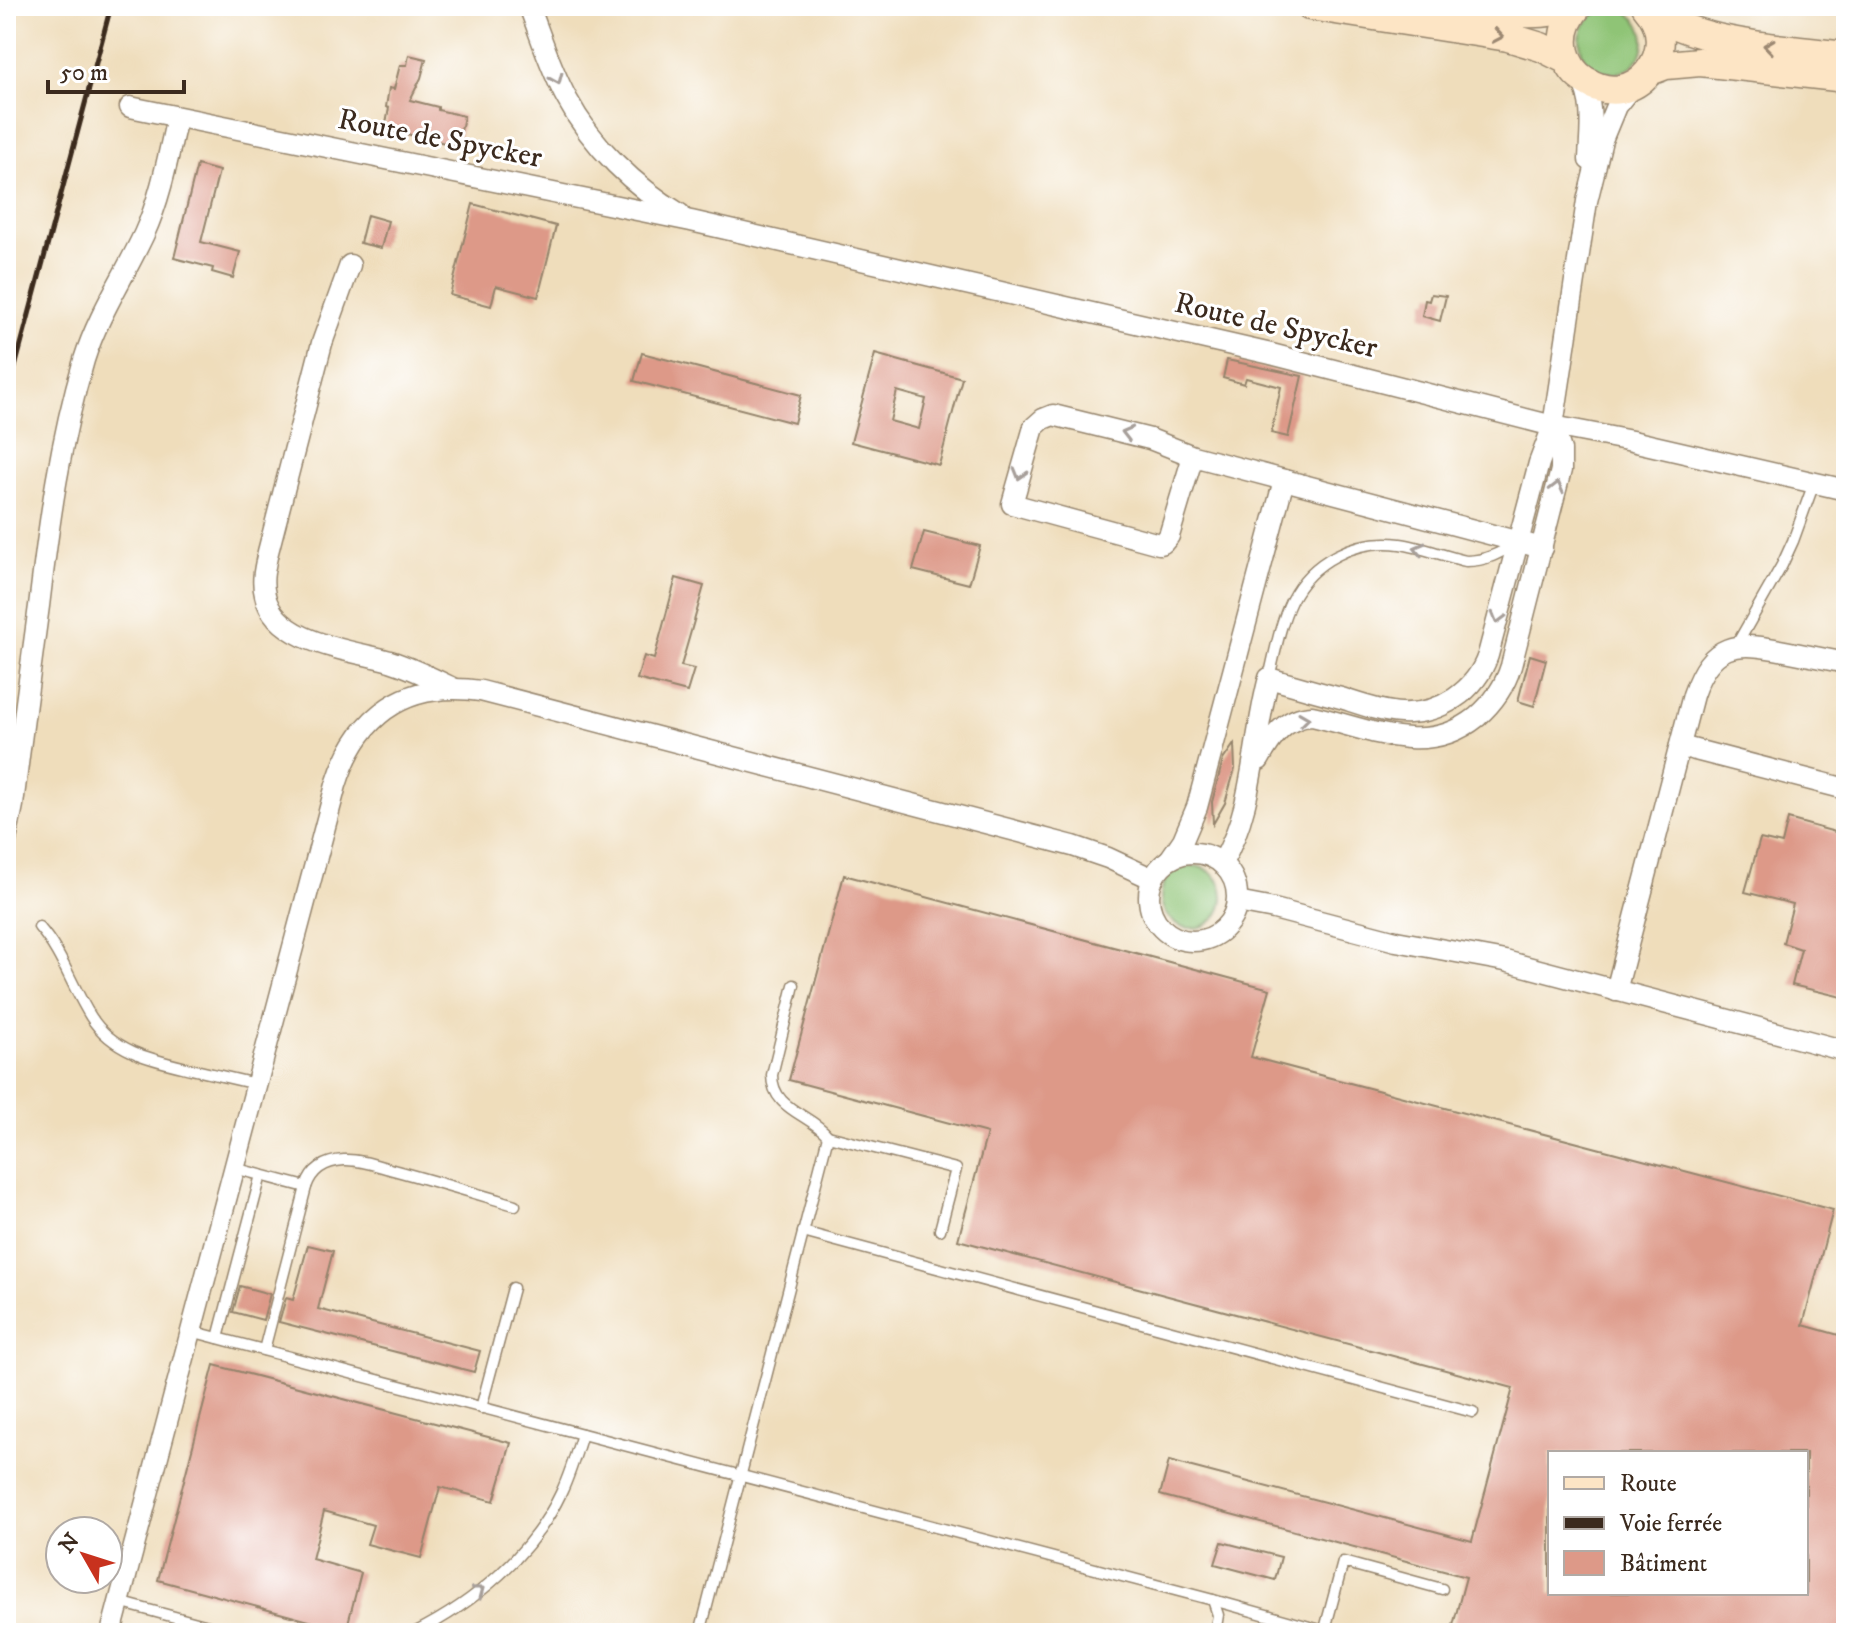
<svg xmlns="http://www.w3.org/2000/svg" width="1852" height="1639" font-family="'IM FELL DW Pica',serif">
  <rect width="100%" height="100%" fill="#fff"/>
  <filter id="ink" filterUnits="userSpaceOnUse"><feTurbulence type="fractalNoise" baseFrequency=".0125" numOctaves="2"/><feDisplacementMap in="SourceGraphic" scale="16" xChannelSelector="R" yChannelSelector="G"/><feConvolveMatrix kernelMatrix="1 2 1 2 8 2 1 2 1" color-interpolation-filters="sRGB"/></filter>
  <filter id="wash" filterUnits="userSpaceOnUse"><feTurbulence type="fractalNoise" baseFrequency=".006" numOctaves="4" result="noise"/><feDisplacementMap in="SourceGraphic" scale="32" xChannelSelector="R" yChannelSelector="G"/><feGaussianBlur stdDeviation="1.8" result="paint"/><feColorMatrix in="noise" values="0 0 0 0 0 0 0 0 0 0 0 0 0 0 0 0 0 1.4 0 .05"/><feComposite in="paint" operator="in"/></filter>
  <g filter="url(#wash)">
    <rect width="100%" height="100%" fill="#efddbb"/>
    <!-- green -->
    <g fill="#8fc476" stroke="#65774a" stroke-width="2">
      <circle cx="1612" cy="41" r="32"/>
      <circle cx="1192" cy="897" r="31"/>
    </g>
    <g id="blocks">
      <!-- building -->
      <g fill="#d98" fill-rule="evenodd">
        <path d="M409,55L426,59L421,78L410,100L438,107V110L464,116L458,146L385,129L389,108L386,107L389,88L394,89L400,65H407Z"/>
        <path d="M197,165L219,171L201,242L240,252L233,278L212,272L213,268L174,258Z"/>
        <path d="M473,204L556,226L538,297L496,286L491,306L450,295Z"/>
        <path d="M367,215L388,221L381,248L360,243Z"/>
        <path d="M1431,294L1446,296L1440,321L1422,316L1425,300L1429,301Z"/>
        <path d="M642,353L801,395L794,423L634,381Z"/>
        <path d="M875,354L962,378L939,465L851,442ZM897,391L926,399L919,429L890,421Z"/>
        <path d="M1227,360L1302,376L1288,437L1271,433L1281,387L1246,378L1244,384L1223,378Z"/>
        <path d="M924,532L980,546L969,584L913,570Z"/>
        <path d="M676,578L704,586L681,666L694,669L687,692L637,679L644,656L654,659Z"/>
        <path d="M1530,655L1546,660L1534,706L1518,701Z"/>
        <path d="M1234,744L1235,769L1225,803L1213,824L1212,802L1223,760Z"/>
        <path d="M1788,819L1846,835V998L1792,985L1801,949L1783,943L1793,904L1745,892L1760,839L1782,844Z"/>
        <path d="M844,875L1270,989L1251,1057L1833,1210L1803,1325L1846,1337V1633H1451L1466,1577L1160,1495L1169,1461L1472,1541L1513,1388L958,1240L987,1133L789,1080ZM1550,1453H1806V1593H1550Z"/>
        <path d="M308,1245L333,1251L318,1309L480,1351L474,1372L279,1322L286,1298L293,1300Z"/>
        <path d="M240,1286L270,1294L263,1320L233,1312Z"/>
        <path d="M214,1365L511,1443L494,1501L440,1487L421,1558L367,1544L373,1525L324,1511L312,1559L361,1573L346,1631L158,1580Z"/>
        <path d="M1222,1542L1281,1557L1275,1580L1215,1564Z"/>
      </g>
    </g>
  </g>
  <g filter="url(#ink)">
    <use href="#blocks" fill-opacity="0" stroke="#95846c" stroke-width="2"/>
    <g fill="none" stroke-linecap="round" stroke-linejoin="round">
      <defs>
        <g id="service">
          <path d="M1736,646L1782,565L1793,541L1814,483"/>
          <path d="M1269,678C1275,653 1280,624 1291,601C1311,561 1356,538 1400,544C1422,547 1444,556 1466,561C1486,561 1500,553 1517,543"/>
          <path d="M39,927C62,953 72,987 91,1017C113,1052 153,1060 191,1069C213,1074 235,1079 256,1084"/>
          <path d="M794,985L772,1075C772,1110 811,1114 828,1136L956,1169L940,1230"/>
          <path d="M234,1168L306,1187L264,1350"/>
          <path d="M306,1187C312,1169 325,1161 344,1160C360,1159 378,1166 393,1170C434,1181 474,1193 515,1205"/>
          <path d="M803,1232L1473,1412"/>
          <path d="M191,1331L1213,1600L1324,1631"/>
          <path d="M218,1338L261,1175"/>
          <path d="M481,1408L513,1288"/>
          <path d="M1213,1600L1218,1615L1215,1633"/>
          <path d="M119,1602L234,1633"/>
          <path d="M414,1633C474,1603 532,1555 561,1493C570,1474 576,1454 582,1434"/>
          <path d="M700,1633L828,1136"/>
          <path d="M1324,1633L1343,1562L1442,1589"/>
        </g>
        <g id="minor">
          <path d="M529,6C541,37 551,70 567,99C592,146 635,187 680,214"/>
          <path d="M1581,78C1595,104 1590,131 1589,160"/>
          <path d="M130,107L691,221L1271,354L1553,426L1632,441L1846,490"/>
          <path d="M350,265L322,343L268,552C265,566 261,580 265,595C275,643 350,650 390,661C412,668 432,678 453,688"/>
          <path d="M1193,456L1169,536L1163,543L1159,544L1012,504L1034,427L1043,419L1053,415L1150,439L1193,456L1542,548"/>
          <path d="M1680,746L1846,789"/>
          <path d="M1259,760C1271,738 1285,717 1312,716C1368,728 1425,759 1477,717C1493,703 1505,686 1511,666L1561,470V450L1553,426"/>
          <path d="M6,840L13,805C21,738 30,672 39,606C49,522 60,441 84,360C98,315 124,277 144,234C161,197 168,157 177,117"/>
          <circle cx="1193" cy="897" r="44"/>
          <path d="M1170,859L1183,840L1197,807L1284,480"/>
          <path d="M1222,863C1255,806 1252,741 1269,678C1293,685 1317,692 1341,698C1360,704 1381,712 1401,713C1440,715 1476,691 1488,655L1539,463L1553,426L1587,201L1602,140L1616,106L1633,85"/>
          <path d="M1237,902L1274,909L1396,941L1505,961L1846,1051"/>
          <path d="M1616,991L1693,695C1711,642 1736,641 1785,651C1805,655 1826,659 1846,663"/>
          <path d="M111,1633L336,785C358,714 407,680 481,691L1073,846L1108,858L1153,879"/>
        </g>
        <g id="secondary">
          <path d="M1310,6L1508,37L1541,47L1567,60"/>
          <path d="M1458,6C1495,10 1538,20 1574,6"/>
          <path d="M1578,6C1567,19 1561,35 1565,52C1568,64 1575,75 1586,81C1634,113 1685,50 1646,6"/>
          <path d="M1653,14C1711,46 1782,48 1846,56"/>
          <path d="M1650,71L1666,65L1700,62L1846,78"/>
        </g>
      </defs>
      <!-- service casing -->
      <use href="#service" stroke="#95846c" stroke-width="13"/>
      <!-- minor casing -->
      <use href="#minor" stroke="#95846c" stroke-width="23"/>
      <!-- secondary casing -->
      <use href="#secondary" stroke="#95846c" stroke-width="31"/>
      <!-- service -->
      <use href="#service" stroke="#fff" stroke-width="10"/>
      <!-- minor -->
      <use href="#minor" stroke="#fff" stroke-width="20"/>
      <!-- secondary -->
      <use href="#secondary" stroke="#fde5c5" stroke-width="28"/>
      <!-- rail -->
      <path stroke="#3b2a1e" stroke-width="5" d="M6,401L111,6"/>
    </g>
    <!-- one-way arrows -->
    <defs><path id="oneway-chevron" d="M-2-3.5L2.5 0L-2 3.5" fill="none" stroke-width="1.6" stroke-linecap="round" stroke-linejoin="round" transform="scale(2)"/></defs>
    <g stroke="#9c8872">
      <use href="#oneway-chevron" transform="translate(1498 36) rotate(10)"/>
      <use href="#oneway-chevron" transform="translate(1769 46) rotate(-172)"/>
    </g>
    <g stroke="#a79f9a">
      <use href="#oneway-chevron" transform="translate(557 79) rotate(67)"/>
      <use href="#oneway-chevron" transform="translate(1127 433) rotate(-166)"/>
      <use href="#oneway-chevron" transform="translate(1020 474) rotate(106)"/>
      <use href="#oneway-chevron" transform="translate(1557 487) rotate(-76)"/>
      <use href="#oneway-chevron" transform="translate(1419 549) rotate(-165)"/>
      <use href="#oneway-chevron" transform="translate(1498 618) rotate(105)"/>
      <use href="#oneway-chevron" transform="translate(1304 719) rotate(-8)"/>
      <use href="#oneway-chevron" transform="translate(479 1591) rotate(-37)"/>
    </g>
  </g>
  <g text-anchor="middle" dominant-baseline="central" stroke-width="6" stroke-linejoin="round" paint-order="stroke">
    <!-- street labels -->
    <g font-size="30" fill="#3b2a1e" stroke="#fff">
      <text transform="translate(440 139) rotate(11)">Route de Spycker</text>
      <text transform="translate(1276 326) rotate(13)">Route de Spycker</text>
    </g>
  </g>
  <!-- margin -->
  <rect width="1852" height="1639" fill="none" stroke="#fff" stroke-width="32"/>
  <!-- legend -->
  <rect x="1548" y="1451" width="260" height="144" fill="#ffffff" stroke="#b1aaa5" stroke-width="2"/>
  <rect x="1564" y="1477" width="40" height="12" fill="#fde5c5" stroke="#b1aaa5" stroke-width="2"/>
  <text x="1620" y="1491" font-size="24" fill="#3b2a1e">Route</text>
  <rect x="1564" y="1517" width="40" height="12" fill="#3b2a1e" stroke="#b1aaa5" stroke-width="2"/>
  <text x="1620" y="1531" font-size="24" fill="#3b2a1e">Voie ferrée</text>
  <rect x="1564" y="1551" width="40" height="24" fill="#dd9988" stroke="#b1aaa5" stroke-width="2"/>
  <text x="1620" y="1571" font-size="24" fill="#3b2a1e">Bâtiment</text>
  <!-- north arrow -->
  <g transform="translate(84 1555) rotate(309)"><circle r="38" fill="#ffffff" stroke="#b1aaa5" stroke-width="2"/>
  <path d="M0-6L14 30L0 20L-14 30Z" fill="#c8321e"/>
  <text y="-12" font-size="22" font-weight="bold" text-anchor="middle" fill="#3b2a1e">N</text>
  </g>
  <!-- scale -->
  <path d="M48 80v12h136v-12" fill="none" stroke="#3b2a1e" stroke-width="4"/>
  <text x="60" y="80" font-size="24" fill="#3b2a1e" stroke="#ffffff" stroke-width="6" paint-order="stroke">50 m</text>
</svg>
